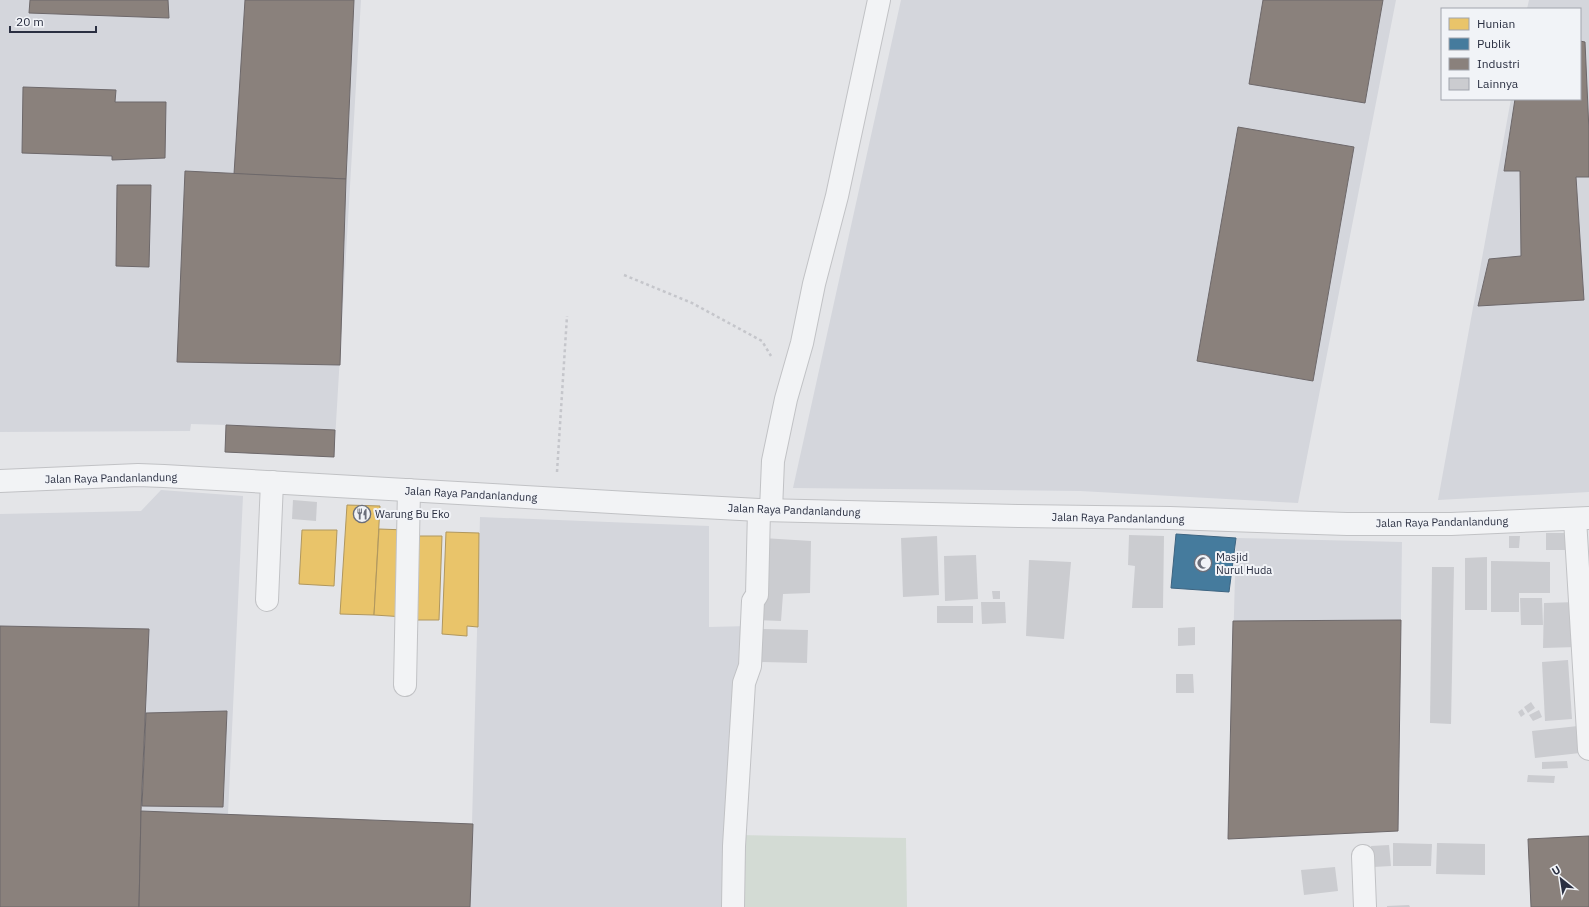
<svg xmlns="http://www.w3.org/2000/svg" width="1589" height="907" font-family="'IBM Plex Sans',sans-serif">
  <rect width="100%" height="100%" fill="#e4e5e8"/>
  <!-- built -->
  <g fill="#d4d6dc">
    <path d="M0,0H361L334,457L225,452L226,425L191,424L190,431L0,432Z"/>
    <path d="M901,0H1396L1298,503L1080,491L793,488Z"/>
    <path d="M1529,0H1589V492L1438,500L1511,99H1580V9H1527Z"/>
    <path d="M161,490L243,496L228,814L472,824L480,517L709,526V627L749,626L739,664L730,852L729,907H0V514L141,511Z"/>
    <path d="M1236,538L1402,542L1398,831L1228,839Z"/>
  </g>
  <!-- green -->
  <path fill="#d3dbd4" d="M738,835L906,838L907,907H740Z"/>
  <!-- homes -->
  <g fill="#e9c46a" stroke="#b0975e">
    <path d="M347,505L380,506L374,615L340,614Z"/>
    <path d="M379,529L406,530L405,617L374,615Z"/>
    <path d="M302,530H337L334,586L299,584Z"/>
    <path d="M446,532L479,533L478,627L467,626V636L442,634Z"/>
    <path d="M411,536H442L439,620H411Z"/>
  </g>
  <!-- public -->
  <path fill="#457b9d" stroke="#3d6481" d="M1176,534L1236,538L1229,592L1171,588Z"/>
  <!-- industry -->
  <g fill="#8a817c" stroke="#6d686a">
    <path d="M30,0H168L169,18L29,13Z"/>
    <path d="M245,0H354L346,179L234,174Z"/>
    <path d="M1263,0H1383L1365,103L1249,84Z"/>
    <path d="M1580,41L1585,42L1589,131V177H1576L1584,300L1478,306L1489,259L1521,256L1520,171H1504L1515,99H1580Z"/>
    <path d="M23,87L116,90L115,102H166L165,158L112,160V156L22,153Z"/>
    <path d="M1238,127L1354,147L1313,381L1197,361Z"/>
    <path d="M185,171L346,179L340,365L177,362Z"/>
    <path d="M117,185H151L149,267L116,266Z"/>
    <path d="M226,425L335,430L334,457L225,452Z"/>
    <path d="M1401,620L1398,831L1228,839L1233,621Z"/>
    <path d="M0,626L149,629L141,811L139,907H0Z"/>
    <path d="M227,711L223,807L142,806L146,713Z"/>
    <path d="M141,811L473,824L470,907H139Z"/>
    <path d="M1589,836V907H1531L1528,839Z"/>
  </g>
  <!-- building -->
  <g fill="#cbccd0">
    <path d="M293,500L317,502L316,521L292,519Z"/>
    <path d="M1546,533H1569L1570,550H1546Z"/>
    <path d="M1129,535L1164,536L1163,608H1132L1135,566L1128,565Z"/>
    <path d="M937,536L939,595L903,597L901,538Z"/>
    <path d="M1509,536H1520L1519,548H1509Z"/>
    <path d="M763,538L811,541L810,593L783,594L781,621L758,620Z"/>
    <path d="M976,555L978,599L945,601L944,556Z"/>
    <path d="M1487,557V610H1465V558Z"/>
    <path d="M1029,560L1071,562L1064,639L1026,636Z"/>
    <path d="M1491,561L1550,562V593H1519V612H1491Z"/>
    <path d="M1432,567H1454L1451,724L1430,723Z"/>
    <path d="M992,591H1000V599H993Z"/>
    <path d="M1520,598H1542L1543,625H1521Z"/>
    <path d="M981,602H1005L1006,623L982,624Z"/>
    <path d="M1577,602V647L1543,648L1544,603Z"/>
    <rect x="937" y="606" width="36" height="17"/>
    <path d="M1195,627V645L1178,646V628Z"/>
    <path d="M758,629L808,630L807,663L757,662Z"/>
    <path d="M1568,660L1572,719L1545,721L1542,662Z"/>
    <path d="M1176,674H1193L1194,693H1176Z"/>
    <path d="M1531,702L1535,708L1528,713L1524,707Z"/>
    <path d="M1522,709L1525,714L1521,717L1518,712Z"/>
    <path d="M1539,710L1542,717L1533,721L1529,715Z"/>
    <path d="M1578,726L1580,753L1535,758L1532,731Z"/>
    <path d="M1567,761L1568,768L1542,769V762Z"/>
    <path d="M1528,775L1555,776L1554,783L1527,782Z"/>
    <path d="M1393,843L1432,844L1431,866H1393Z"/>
    <path d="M1437,843L1485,844V875L1436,874Z"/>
    <path d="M1389,845L1391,866L1373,867L1371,846Z"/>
    <path d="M1335,867L1338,891L1304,895L1301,870Z"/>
    <path d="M1409,905L1410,907H1387V906Z"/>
  </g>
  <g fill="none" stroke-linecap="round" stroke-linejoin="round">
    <defs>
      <g id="minor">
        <path d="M0,481L138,475L164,476L646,504L759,510L1020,516L1170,518L1347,524H1451L1589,518"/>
        <path d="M771,510L773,461L786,399L802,343L814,284L837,196L879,0"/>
        <path d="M1575,519L1589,749"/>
        <path d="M267,600L272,482"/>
        <path d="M405,685L409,490"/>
        <path d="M1363,856L1365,907"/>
        <path d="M733,907L734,846L744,683L750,666L753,601L757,595L759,510"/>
      </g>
    </defs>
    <!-- minor casing -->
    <use href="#minor" stroke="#c1c2c5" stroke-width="24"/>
    <!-- path -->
    <g stroke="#c5c6cb" stroke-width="2.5" stroke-dasharray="3 3" stroke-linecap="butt">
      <path d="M624,275L692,303L762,341L771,356"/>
      <path d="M557,472L567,316"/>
    </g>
    <!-- minor -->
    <use href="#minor" stroke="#f2f3f5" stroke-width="22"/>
  </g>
  <!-- icons -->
  <defs>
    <symbol id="restaurant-ring" viewBox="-11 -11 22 22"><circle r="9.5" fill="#f1f3f7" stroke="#6b6f7b" stroke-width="1.5"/><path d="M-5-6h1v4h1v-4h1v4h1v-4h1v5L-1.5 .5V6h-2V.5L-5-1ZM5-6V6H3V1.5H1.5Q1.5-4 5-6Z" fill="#6b6f7b"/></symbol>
    <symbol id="mosque-ring" viewBox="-11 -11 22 22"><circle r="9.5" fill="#f1f3f7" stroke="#6b6f7b" stroke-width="1.5"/><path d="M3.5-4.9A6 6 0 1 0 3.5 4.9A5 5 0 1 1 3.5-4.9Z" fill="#6b6f7b"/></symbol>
  </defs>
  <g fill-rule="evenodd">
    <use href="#restaurant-ring" x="352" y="504" width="20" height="20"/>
    <use href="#mosque-ring" x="1193" y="553" width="20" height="20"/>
  </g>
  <g text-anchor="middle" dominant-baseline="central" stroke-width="4" stroke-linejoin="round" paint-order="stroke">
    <!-- street labels -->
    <g font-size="11" fill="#2a2f41" stroke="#f1f3f7">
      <text transform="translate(111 478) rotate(-1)">Jalan Raya Pandanlandung</text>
      <text transform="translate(471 494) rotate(3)">Jalan Raya Pandanlandung</text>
      <text transform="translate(794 510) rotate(2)">Jalan Raya Pandanlandung</text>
      <text transform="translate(1118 518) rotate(1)">Jalan Raya Pandanlandung</text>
      <text transform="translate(1442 522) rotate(-1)">Jalan Raya Pandanlandung</text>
    </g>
    <!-- poi labels -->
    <g font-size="11" fill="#2a2f41" stroke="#f1f3f7" text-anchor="start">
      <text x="375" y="514">Warung Bu Eko</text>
      <text x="1216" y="557">Masjid<tspan x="1216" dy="13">Nurul Huda</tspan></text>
    </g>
  </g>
  <!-- legend -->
  <rect x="1441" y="8" width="140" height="92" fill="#f1f3f7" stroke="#a1a5ae"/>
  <rect x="1449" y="18" width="20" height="12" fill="#e9c46a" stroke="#a1a5ae"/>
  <text x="1477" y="28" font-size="12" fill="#2a2f41">Hunian</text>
  <rect x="1449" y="38" width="20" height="12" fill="#457b9d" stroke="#a1a5ae"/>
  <text x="1477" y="48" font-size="12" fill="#2a2f41">Publik</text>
  <rect x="1449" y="58" width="20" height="12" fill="#8a817c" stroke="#a1a5ae"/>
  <text x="1477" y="68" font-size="12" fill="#2a2f41">Industri</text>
  <rect x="1449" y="78" width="20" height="12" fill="#cbccd0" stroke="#a1a5ae"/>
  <text x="1477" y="88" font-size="12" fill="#2a2f41">Lainnya</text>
  <!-- north arrow -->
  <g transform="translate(1561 879) rotate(330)" stroke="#f1f3f7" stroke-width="3" paint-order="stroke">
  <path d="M0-3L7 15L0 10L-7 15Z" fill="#2a2f41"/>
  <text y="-6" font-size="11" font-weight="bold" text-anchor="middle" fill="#2a2f41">U</text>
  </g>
  <!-- scale -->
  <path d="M10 26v6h86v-6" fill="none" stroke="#2a2f41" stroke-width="2"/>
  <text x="16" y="26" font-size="12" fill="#2a2f41" stroke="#f1f3f7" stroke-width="3" paint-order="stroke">20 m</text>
</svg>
